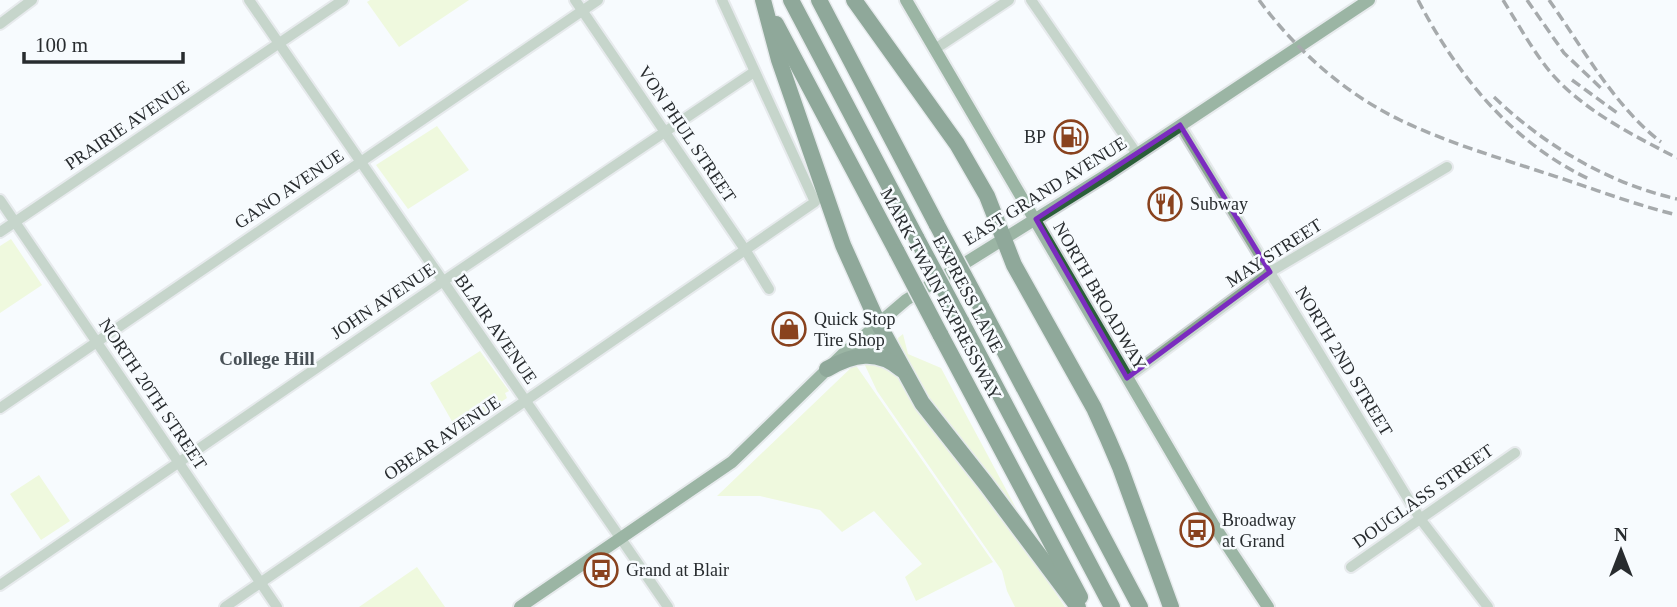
<svg xmlns="http://www.w3.org/2000/svg" width="1677" height="607" font-family="Georgia,serif">
  <rect width="100%" height="100%" fill="#f7fbfe"/>
  <!-- green -->
  <g fill="#e4f5b9">
    <path d="M370,0H469L399,47L367,2Z"/>
    <path d="M437,126L469,170L408,209L376,165Z"/>
    <path d="M11,239L42,285L0,313V246Z"/>
    <path d="M903,334L908,354L941,368L1032,538L935,411L901,356L898,338Z"/>
    <path d="M480,351L509,391L505,393L507,398L457,430L430,383Z"/>
    <path d="M863,361C890,363 897,372 909,396L1017,535L1065,607H1015L1007,591L1002,571L877,391Z"/>
    <path d="M855,364L993,562L916,601L905,577L922,564L874,511L842,532L820,510L760,496H717Z"/>
    <path d="M39,475L70,521L41,540L10,494Z"/>
    <path d="M417,567L445,607H359Z"/>
  </g>
  <g fill="none" stroke-linecap="round" stroke-linejoin="round">
    <defs>
      <g id="minor">
        <path d="M249,0L668,607"/>
        <path d="M575,0L746,251L769,289"/>
        <path d="M1031,0L1137,154"/>
        <path d="M0,24L32,0"/>
        <path d="M935,49L1009,0"/>
        <path d="M1180,125L1421,520L1488,607"/>
        <path d="M0,200L277,607"/>
        <path d="M0,232L343,0"/>
        <path d="M1127,378L1270,272L1447,167"/>
        <path d="M0,408L598,0"/>
        <path d="M1351,567L1515,453"/>
        <path d="M0,585L442,282L754,72"/>
        <path d="M225,607L815,202L722,0"/>
      </g>
      <g id="major">
        <path d="M906,0L1213,524L1268,607"/>
        <path d="M520,607L732,462L844,353L906,300L1106,175L1369,0"/>
      </g>
      <g id="highway">
        <path d="M763,0L779,60L843,245L878,323L922,403L986,484L1078,607"/>
        <path d="M791,0L917,239"/>
        <path d="M819,0L937,225"/>
        <path d="M854,0L957,144L987,196L1014,265L1094,408L1108,439L1120,467L1171,607"/>
        <path d="M776,24L897,252"/>
        <path d="M981,307L1140,607"/>
        <path d="M961,321L1112,607"/>
        <path d="M940,334L1080,597"/>
        <path d="M827,369C853,354 877,349 901,369"/>
      </g>
    </defs>
    <!-- minor casing -->
    <use href="#minor" stroke="#d2d6d9" stroke-width="14"/>
    <!-- major casing -->
    <use href="#major" stroke="#d2d6d9" stroke-width="16"/>
    <!-- highway casing -->
    <use href="#highway" stroke="#d2d6d9" stroke-width="19"/>
    <!-- minor -->
    <use href="#minor" stroke="#8aa68f" stroke-width="10"/>
    <!-- major -->
    <use href="#major" stroke="#2b5f39" stroke-width="12"/>
    <!-- highway -->
    <use href="#highway" stroke="#142" stroke-width="16"/>
    <!-- rail -->
    <g stroke="#44484b" stroke-width="3.5" stroke-dasharray="10 5" stroke-linecap="butt">
      <path d="M1259,0C1295,49 1344,93 1400,120C1446,142 1496,157 1545,173C1589,187 1632,204 1677,215"/>
      <path d="M1418,0C1457,75 1511,142 1589,179"/>
      <path d="M1503,0C1518,24 1533,51 1551,73C1584,111 1633,135 1677,158"/>
      <path d="M1527,0L1564,53L1603,90"/>
      <path d="M1549,0C1583,48 1614,106 1661,142"/>
      <path d="M1572,80L1620,115"/>
      <path d="M1494,97C1545,146 1608,183 1677,199"/>
    </g>
    <defs>
      <g id="highway-bridge">
        <path d="M937,225L981,307"/>
        <path d="M917,239L961,321"/>
        <path d="M897,252L940,334"/>
      </g>
    </defs>
    <!-- highway-bridge casing -->
    <use href="#highway-bridge" stroke="#d2d6d9" stroke-width="19" stroke-linecap="butt"/>
    <!-- highway-bridge -->
    <use href="#highway-bridge" stroke="#142" stroke-width="16"/>
  </g>
  <!-- marked area -->
  <path d="M0 0H1677V607H0ZM1180,125L1270,272L1127,378L1036,219Z" fill="#f7fbfe" fill-opacity=".55" fill-rule="evenodd"/>
  <path fill="none" stroke="#7b2cbf" stroke-width="5" stroke-linejoin="round" d="M1180,125L1270,272L1127,378L1036,219Z"/>
  <!-- icons -->
  <defs>
    <symbol id="fuel-ring" viewBox="-11 -11 22 22"><circle r="9.5" fill="#f7fbfe" stroke="#89421e" stroke-width="1.5"/><path d="M-5.5-6h7V0h2V4h1.3V-2.5L3-4.5l.8-.8L6-3V5H2.5V1h-1V6h-7ZM-4.2-4.7v3.2H.2V-4.7Z" fill="#89421e"/></symbol>
    <symbol id="restaurant-ring" viewBox="-11 -11 22 22"><circle r="9.5" fill="#f7fbfe" stroke="#89421e" stroke-width="1.5"/><path d="M-5-6h1v4h1v-4h1v4h1v-4h1v5L-1.5 .5V6h-2V.5L-5-1ZM5-6V6H3V1.5H1.5Q1.5-4 5-6Z" fill="#89421e"/></symbol>
    <symbol id="shop-ring" viewBox="-11 -11 22 22"><circle r="9.5" fill="#f7fbfe" stroke="#89421e" stroke-width="1.5"/><path d="M-5-2.5h2.3a2.7 3.5 0 0 1 5.4 0H5L5.5 6h-11ZM-1.5-2.5h3a1.5 2.3 0 0 0-3 0Z" fill="#89421e"/></symbol>
    <symbol id="bus-ring" viewBox="-11 -11 22 22"><circle r="9.5" fill="#f7fbfe" stroke="#89421e" stroke-width="1.5"/><path d="M-5-6H5V4H4V6H2V4H-2V6H-4V4H-5ZM-3.5-4V0h7V-4ZM-3.5 1.2v1.5H-2V1.2ZM2 1.2v1.5H3.5V1.2Z" fill="#89421e"/></symbol>
  </defs>
  <g fill-rule="evenodd">
    <use href="#fuel-ring" x="1052" y="118" width="38" height="38"/>
    <use href="#restaurant-ring" x="1146" y="185" width="38" height="38"/>
    <use href="#shop-ring" x="770" y="310" width="38" height="38"/>
    <use href="#bus-ring" x="1178" y="511" width="38" height="38"/>
    <use href="#bus-ring" x="582" y="551" width="38" height="38"/>
  </g>
  <g text-anchor="middle" dominant-baseline="central" stroke-width="5" stroke-linejoin="round" paint-order="stroke">
    <!-- street labels -->
    <g font-size="18" fill="#282c2f" stroke="#f7fbfe">
      <text transform="translate(127 125) rotate(-34)">PRAIRIE AVENUE</text>
      <text transform="translate(687 134) rotate(56)">VON PHUL STREET</text>
      <text transform="translate(289 189) rotate(-34)">GANO AVENUE</text>
      <text transform="translate(1045 191) rotate(-32)">EAST GRAND AVENUE</text>
      <text transform="translate(1274 253) rotate(-33)">MAY STREET</text>
      <text transform="translate(941 294) rotate(62)">MARK TWAIN EXPRESSWAY</text>
      <text transform="translate(968 294) rotate(62)">EXPRESS LANE</text>
      <text transform="translate(1100 296) rotate(60)">NORTH BROADWAY</text>
      <text transform="translate(383 301) rotate(-34)">JOHN AVENUE</text>
      <text transform="translate(496 329) rotate(55)">BLAIR AVENUE</text>
      <text transform="translate(1344 361) rotate(59)">NORTH 2ND STREET</text>
      <text transform="translate(153 394) rotate(56)">NORTH 20TH STREET</text>
      <text transform="translate(442 438) rotate(-34)">OBEAR AVENUE</text>
      <text transform="translate(1423 496) rotate(-35)">DOUGLASS STREET</text>
    </g>
    <!-- poi labels -->
    <g font-size="18" fill="#282c2f" stroke="#f7fbfe" text-anchor="start">
      <text x="1046" y="137" text-anchor="end">BP</text>
      <text x="1190" y="204">Subway</text>
      <text x="814" y="319">Quick Stop<tspan x="814" dy="21">Tire Shop</tspan></text>
      <text x="1222" y="520">Broadway<tspan x="1222" dy="21">at Grand</tspan></text>
      <text x="626" y="570">Grand at Blair</text>
    </g>
    <!-- neighbourhood labels -->
    <g font-size="19" font-weight="bold" fill="#495157" stroke="#f7fbfe">
      <text x="267" y="358">College Hill</text>
    </g>
  </g>
  <!-- north arrow -->
  <g transform="translate(1621 551)" stroke="#f7fbfe" stroke-width="5" paint-order="stroke">
  <path d="M0-5L12 26L0 18L-12 26Z" fill="#282c2f"/>
  <text y="-10" font-size="19" font-weight="bold" text-anchor="middle" fill="#282c2f">N</text>
  </g>
  <!-- scale -->
  <path d="M24 52v10h159v-10" fill="none" stroke="#282c2f" stroke-width="3.5"/>
  <text x="35" y="52" font-size="21" fill="#282c2f" stroke="#f7fbfe" stroke-width="5" paint-order="stroke">100 m</text>
</svg>
